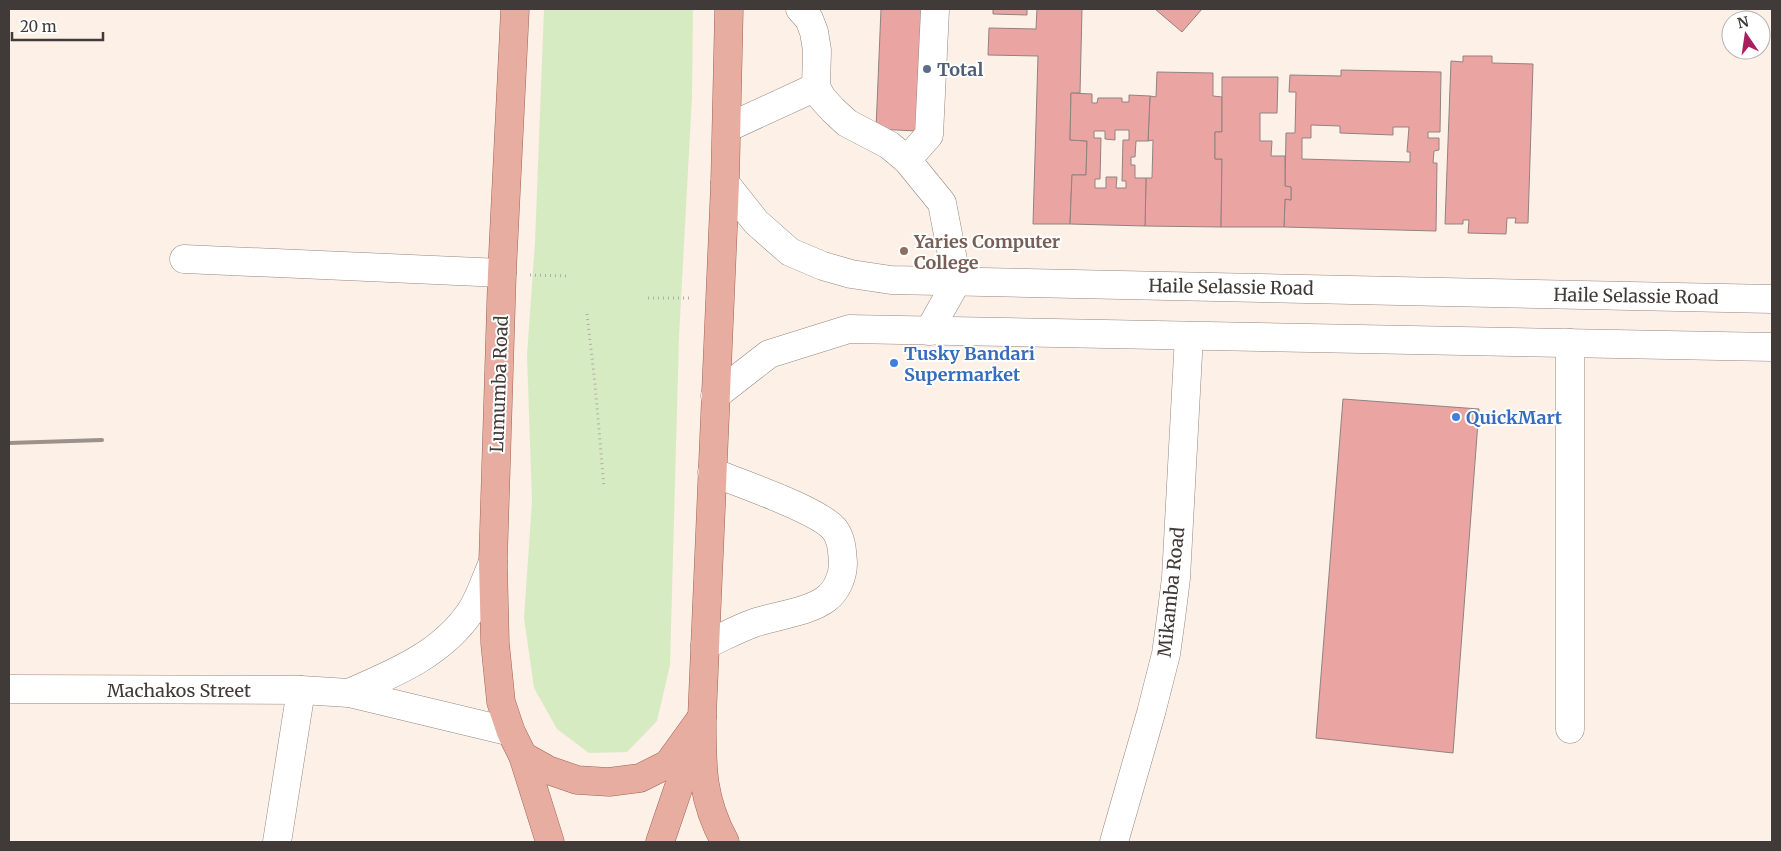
<svg xmlns="http://www.w3.org/2000/svg" width="1781" height="851" font-family="Merriweather,serif">
  <rect width="100%" height="100%" fill="#fdf0e7"/>
  <!-- green -->
  <path fill="#d7ebc3" d="M544,9H693L692,97L679,337L670,665L657,721L627,752L589,753L557,729L534,688L524,618L532,501L527,355L535,242Z"/>
  <!-- building -->
  <g fill="#eaa5a3" stroke="#918281" fill-rule="evenodd">
    <path d="M881,9H922L917,131L876,129Z"/>
    <path d="M993,9H1027V15L993,14Z"/>
    <path d="M1037,9H1082L1080,93H1071L1070,140L1087,141L1086,175H1072L1070,224H1033L1038,56L988,55L989,28L1036,29Z"/>
    <path d="M1155,9H1202L1182,32Z"/>
    <path d="M1463,56H1492V63L1533,64L1528,223H1515L1516,218H1507L1506,234L1468,233L1469,220H1463V224H1445L1451,61L1463,62Z"/>
    <path d="M1341,70L1441,72L1440,132H1428V138H1439V150L1434,151L1433,163H1437L1436,231L1284,227L1285,199L1291,200V187L1285,186L1286,133H1295L1296,92H1289L1290,75L1341,76ZM1311,125L1340,126V133L1393,135V127H1409L1407,152H1410V162L1302,159V138H1311Z"/>
    <path d="M1157,72L1213,73V96L1222,97V132H1215V159H1222L1221,227L1145,226L1146,178H1152L1153,140L1148,141L1150,96L1156,97Z"/>
    <path d="M1222,77H1278L1277,113H1260V141H1272L1271,156H1285V186L1291,187V200L1285,199L1284,227H1221L1222,159H1215V132H1222Z"/>
    <path d="M1071,93L1092,94V103H1097L1098,98H1122V102H1129V95L1150,96L1148,141H1136L1135,157H1131V165H1135V178H1146L1145,226L1070,224L1072,175H1086L1087,141L1070,140ZM1115,130H1129V140H1123L1122,181H1126V188H1116L1117,177H1106V188H1095V179H1100L1101,138H1094V131H1105V139L1115,140Z"/>
    <path d="M1343,399L1479,409L1453,753L1316,738Z"/>
  </g>
  <g fill="none" stroke-linecap="round" stroke-linejoin="round">
    <defs>
      <g id="minor">
        <path d="M800,9L809,19L814,32L817,50L816,87L822,98L833,110L847,123L889,145L907,160L942,203L957,281L929,331"/>
        <path d="M727,128L816,87"/>
        <path d="M907,160L929,135L935,10"/>
        <path d="M725,183L756,222L790,252L823,266L851,274L891,280L1772,299"/>
        <path d="M184,259L502,273"/>
        <path d="M1570,343V729"/>
        <path d="M715,396L769,354L849,329L1772,347"/>
        <path d="M705,645C721,638 737,629 754,623C774,616 809,612 826,599C837,591 843,576 843,563C842,551 842,540 835,530C820,510 739,483 712,472"/>
        <path d="M9,689L301,690L349,693L511,732"/>
        <path d="M349,693C395,673 442,654 471,611C480,597 486,578 493,562"/>
        <path d="M277,842L301,690"/>
        <path d="M1114,842L1151,713L1166,654L1171,618L1176,578L1189,336"/>
      </g>
      <g id="major">
        <path d="M515,9L502,273L493,562L495,643L501,702L511,732L523,756L550,842"/>
        <path d="M523,756L548,770L577,780L609,782L640,778L668,764L702,717"/>
        <path d="M660,842L694,742"/>
        <path d="M725,842C701,798 702,766 702,717L725,183L729,9"/>
      </g>
    </defs>
    <!-- minor casing -->
    <use href="#minor" stroke="#938780" stroke-width="29"/>
    <!-- major casing -->
    <use href="#major" stroke="#a26253" stroke-width="29"/>
    <!-- path -->
    <g stroke="#b5aba4" stroke-width="3" stroke-dasharray="1 4" stroke-linecap="butt">
      <path d="M530,275L567,276"/>
      <path d="M648,298H692"/>
      <path d="M587,314L595,384L604,487"/>
    </g>
    <!-- minor -->
    <use href="#minor" stroke="#fff" stroke-width="28"/>
    <!-- major -->
    <use href="#major" stroke="#e7ada0" stroke-width="28"/>
    <!-- rail -->
    <path stroke="#9b928c" stroke-width="4" d="M9,443L102,440"/>
  </g>
  <!-- markers -->
  <circle fill="#5c6f8a" stroke="#fff" stroke-width="2" cx="927" cy="69" r="5"/>
  <circle fill="#8d6e63" stroke="#fff" stroke-width="2" cx="904" cy="251" r="5"/>
  <g fill="#3f7fe0" stroke="#fff" stroke-width="2">
    <circle cx="894" cy="363" r="5"/>
    <circle cx="1456" cy="417" r="5"/>
  </g>
  <g text-anchor="middle" dominant-baseline="central" stroke-width="4" stroke-linejoin="round" paint-order="stroke">
    <!-- service labels -->
    <g font-size="18" font-weight="bold" fill="#4e5e75" stroke="#fff" text-anchor="start">
      <text x="937" y="69">Total</text>
    </g>
    <!-- education labels -->
    <g font-size="18" font-weight="bold" fill="#785e54" stroke="#fff" text-anchor="start">
      <text x="914" y="241">Yaries Computer<tspan x="914" dy="21">College</tspan></text>
    </g>
    <!-- street labels -->
    <g font-size="18" fill="#403b38" stroke="#fff">
      <text transform="translate(1231 287) rotate(1)">Haile Selassie Road</text>
      <text transform="translate(1636 296) rotate(1)">Haile Selassie Road</text>
      <text transform="translate(499 384) rotate(-88)">Lumumba Road</text>
      <text transform="translate(1171 592) rotate(-84)">Mikamba Road</text>
      <text x="179" y="690">Machakos Street</text>
    </g>
    <!-- shop labels -->
    <g font-size="18" font-weight="bold" fill="#366cbe" stroke="#fff" text-anchor="start">
      <text x="904" y="353">Tusky Bandari<tspan x="904" dy="21">Supermarket</tspan></text>
      <text x="1466" y="417">QuickMart</text>
    </g>
  </g>
  <!-- border -->
  <rect width="1781" height="851" fill="none" stroke="#403b38" stroke-width="20"/>
  <!-- north arrow -->
  <g transform="translate(1746 35) rotate(347)"><circle r="24" fill="#ffffff" stroke="#b3b1af"/>
  <path d="M0-4L9 19L0 12L-9 19Z" fill="#ab1e5d"/>
  <text y="-8" font-size="14" font-weight="bold" text-anchor="middle" fill="#403b38">N</text>
  </g>
  <!-- scale -->
  <path d="M12 32v8h91v-8" fill="none" stroke="#403b38" stroke-width="2.5"/>
  <text x="20" y="32" font-size="15" fill="#403b38" stroke="#ffffff" stroke-width="4" paint-order="stroke">20 m</text>
</svg>
